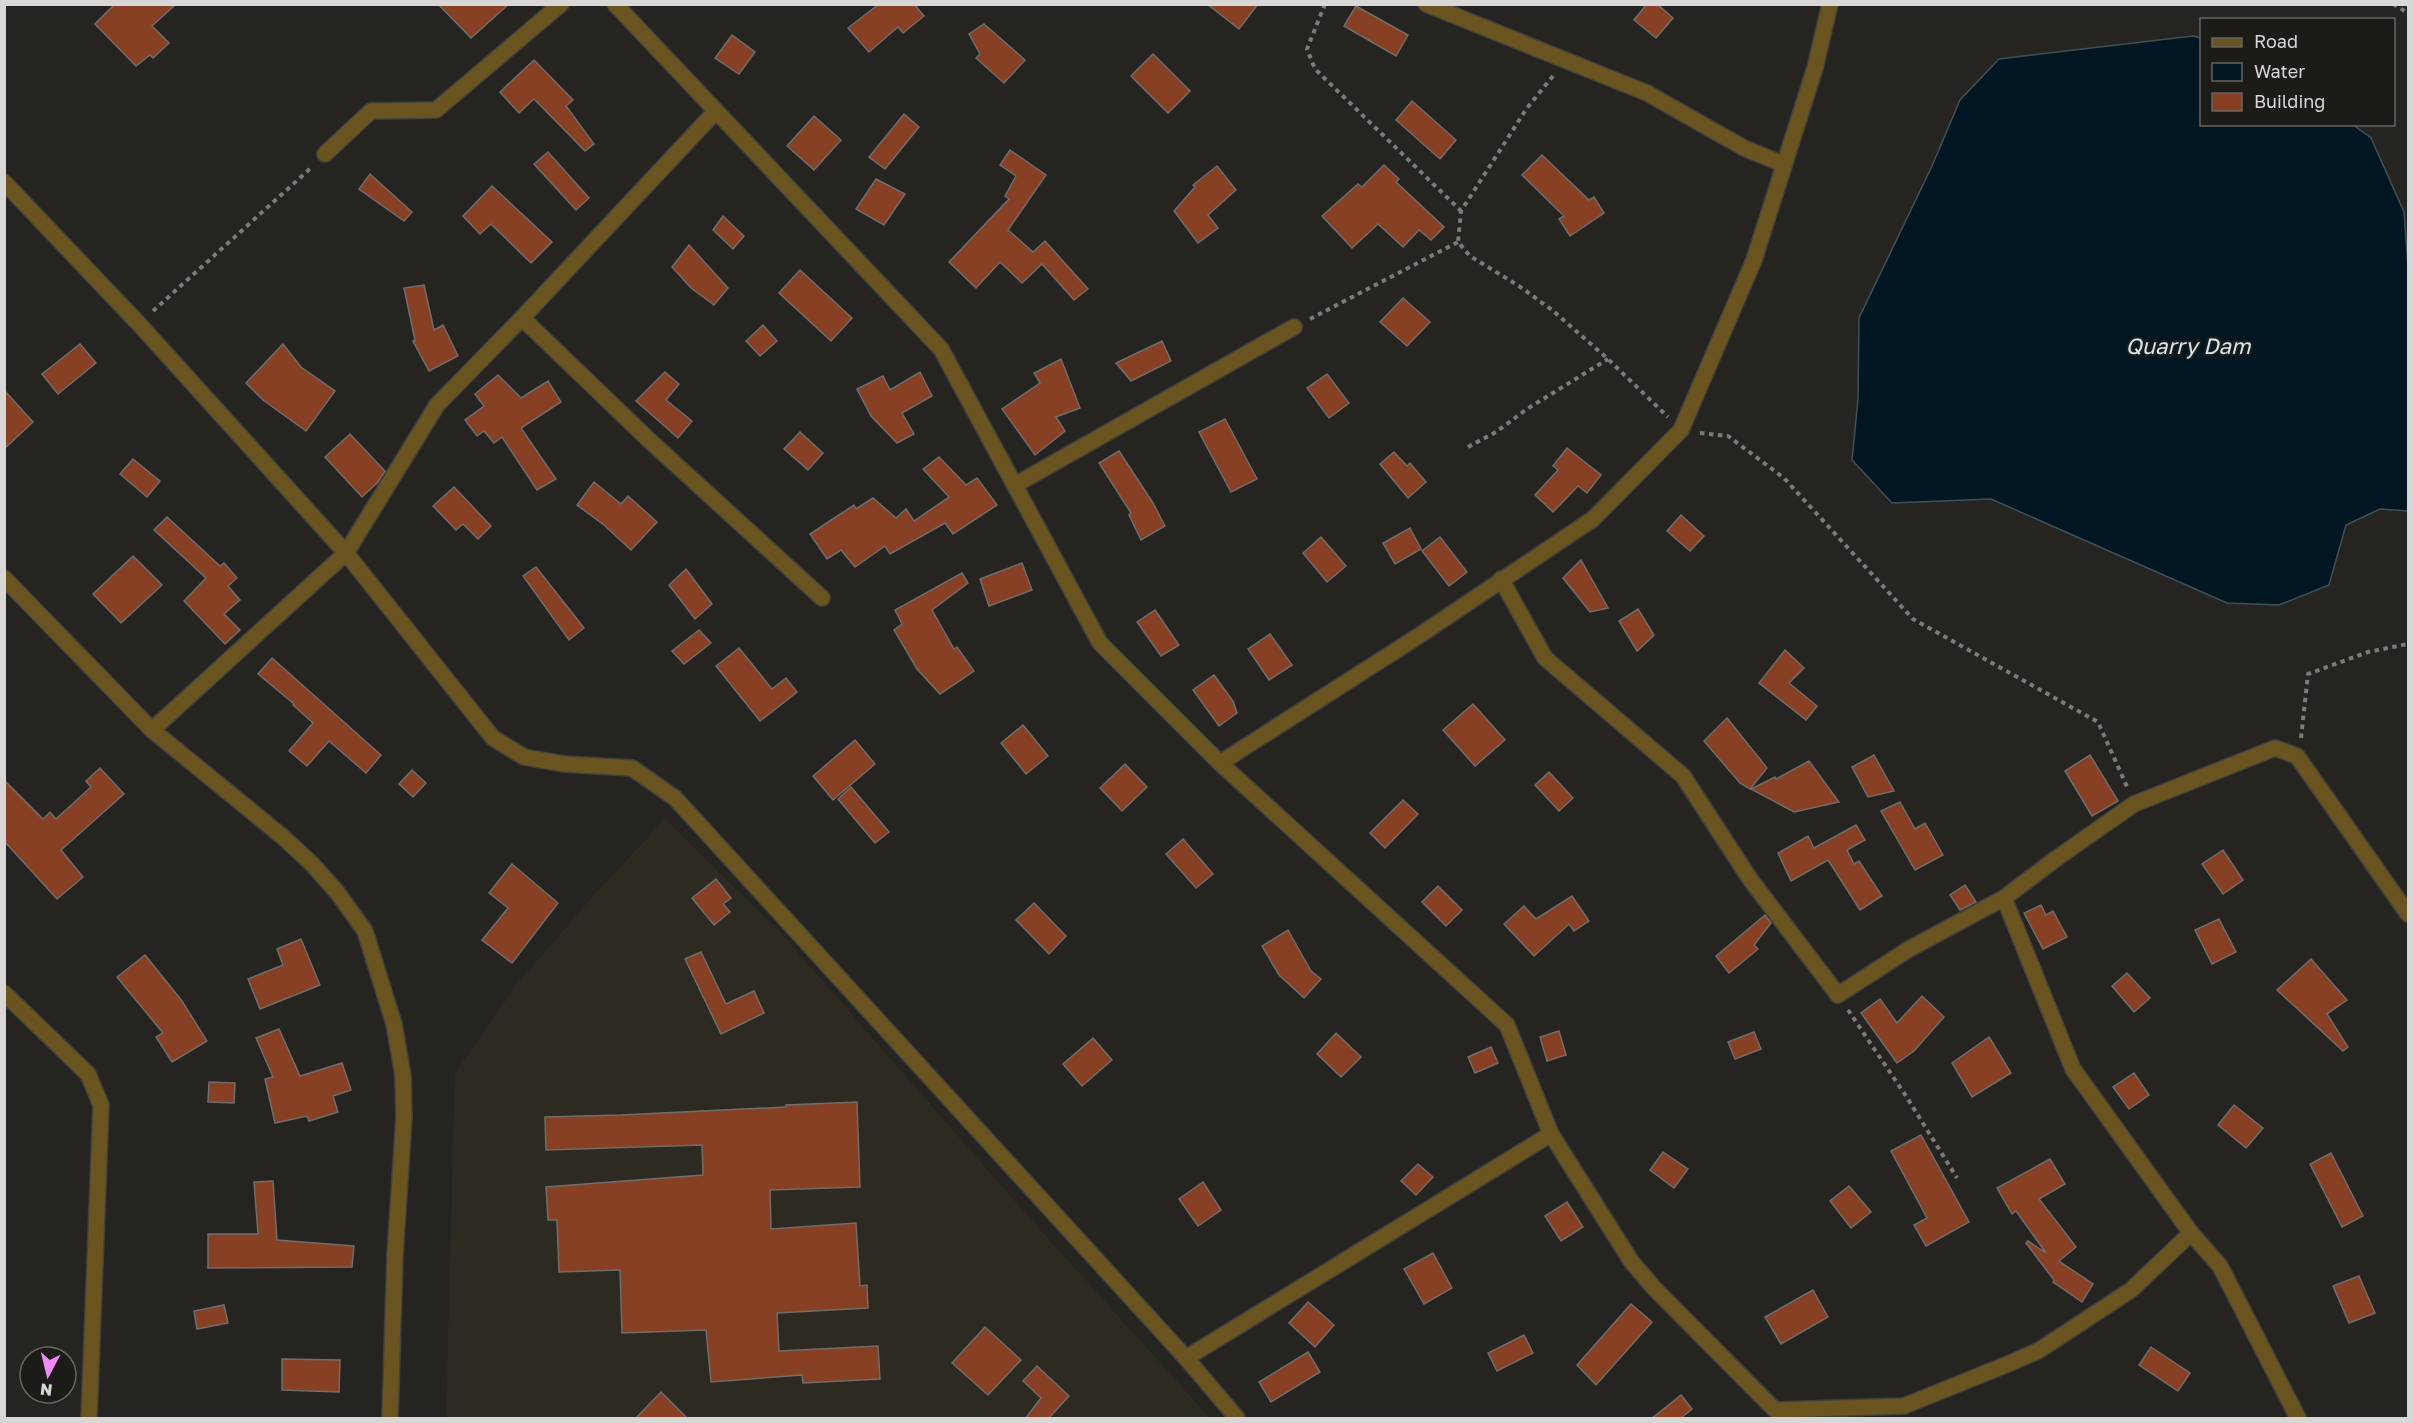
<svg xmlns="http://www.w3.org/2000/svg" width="2413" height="1423" font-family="'Golos Text',sans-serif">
  <rect width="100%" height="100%" fill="#252421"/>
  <!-- built -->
  <path fill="#2d2a21" d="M665,819L778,930L1027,1215L1210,1418H446L455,1073L517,984L595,894Z"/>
  <!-- water -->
  <path fill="#001622" stroke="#415058" stroke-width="1.5" d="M2193,36L2201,38L2202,124L2353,125L2371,138L2404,212L2408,266V511L2380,509L2346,525L2329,585L2279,605L2227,603L1991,499L1892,503L1852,460L1858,399L1859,318L1932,166L1960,100L1999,59Z"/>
  <!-- building -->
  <g fill="#874023" stroke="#716d6b" stroke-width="1.5">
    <path d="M115,4H176L152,26L169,43L153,58L150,55L136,66L95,24Z"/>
    <path d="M438,4H509L471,38Z"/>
    <path d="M879,4H914L924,16L903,33L898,27L869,52L848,28Z"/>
    <path d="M1207,4H1258L1239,29Z"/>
    <path d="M1647,4H1657L1673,18L1656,38L1634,20Z"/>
    <path d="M1356,6L1408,35L1396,56L1344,26Z"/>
    <path d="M984,24L1025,60L1004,83L976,58L980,54L969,34Z"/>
    <path d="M732,35L755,52L739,74L715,58Z"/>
    <path d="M1153,54L1190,91L1168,113L1131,76Z"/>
    <path d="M534,60L573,100L566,106L594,144L585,151L534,99L519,113L500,92Z"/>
    <path d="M1412,101L1456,140L1440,159L1396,120Z"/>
    <path d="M904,114L919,127L885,169L869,157Z"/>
    <path d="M814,116L841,140L814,170L787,146Z"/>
    <path d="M1010,150L1046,175L1008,230L1033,252L1045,241L1088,289L1074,300L1042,264L1022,283L1000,262L976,288L949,262L1009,199L1005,196L1016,176L1000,165Z"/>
    <path d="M548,152L589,198L576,210L534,164Z"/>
    <path d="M1542,155L1589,200L1594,197L1604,213L1570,236L1559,219L1564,216L1522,175Z"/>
    <path d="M1384,165L1399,179L1396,182L1444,227L1431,240L1419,230L1403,247L1378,224L1352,248L1322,216L1358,184L1362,187Z"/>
    <path d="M1217,166L1236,190L1208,215L1218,228L1198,243L1174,211L1195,187L1193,185Z"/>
    <path d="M370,174L412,212L404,221L359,189Z"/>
    <path d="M876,179L905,194L884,225L856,209Z"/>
    <path d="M492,186L552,242L531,263L491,224L480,234L463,216Z"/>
    <path d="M723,216L744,236L733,249L713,230Z"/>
    <path d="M689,245L728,288L714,305L691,288L672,267Z"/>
    <path d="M800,270L852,318L831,341L779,293Z"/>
    <path d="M424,285L434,330L443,325L458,356L429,371L413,341L415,340L404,288Z"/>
    <path d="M1403,298L1430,322L1407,346L1380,322Z"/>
    <path d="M763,325L777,341L760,356L746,341Z"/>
    <path d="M1162,341L1171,361L1131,381L1116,363Z"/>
    <path d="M80,344L96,363L58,394L42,374Z"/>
    <path d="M283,344L301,367L335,391L306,431L263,400L246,383Z"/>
    <path d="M1061,359L1080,408L1056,417L1065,431L1035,455L1002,409L1040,383L1034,373Z"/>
    <path d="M665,372L679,384L666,400L692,421L678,438L636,401Z"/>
    <path d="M920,372L932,396L902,413L914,434L897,443L871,416L857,389L883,376L890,390Z"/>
    <path d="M1327,374L1349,403L1329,418L1307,388Z"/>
    <path d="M498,375L521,398L548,381L561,402L521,428L556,479L537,490L502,437L494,443L484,431L477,436L465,420L484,406L475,394Z"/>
    <path d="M4,390L33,422L4,449Z"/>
    <path d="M1225,419L1257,479L1231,492L1199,432Z"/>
    <path d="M800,432L823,453L808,470L784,449Z"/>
    <path d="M350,434L385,471L378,482L362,497L325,457Z"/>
    <path d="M1567,448L1601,475L1587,493L1578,486L1553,512L1535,495L1558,470L1553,466Z"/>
    <path d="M1119,451L1153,503L1165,526L1141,540L1129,515L1131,513L1099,463Z"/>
    <path d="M1394,452L1407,466L1410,463L1426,482L1408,498L1380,464Z"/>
    <path d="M939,457L966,485L977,478L997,505L953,534L945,523L890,554L885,546L855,567L841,550L827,559L810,534L854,505L856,509L873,498L896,518L906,509L914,521L949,497L923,469Z"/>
    <path d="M133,459L160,481L147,497L120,474Z"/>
    <path d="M594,482L621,504L628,496L657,522L631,550L604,525L577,505Z"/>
    <path d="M454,487L491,526L478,539L463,524L456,530L433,506Z"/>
    <path d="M1681,515L1704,536L1690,551L1667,531Z"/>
    <path d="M167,517L220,566L224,563L237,578L228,586L240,600L224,614L240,630L225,644L184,601L206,578L154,530Z"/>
    <path d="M1410,528L1421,549L1395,564L1383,543Z"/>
    <path d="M1321,537L1346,566L1327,582L1303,553Z"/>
    <path d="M1440,537L1467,572L1449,586L1422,551Z"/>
    <path d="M133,556L162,585L121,623L93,594Z"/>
    <path d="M1581,560L1608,608L1590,612L1563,578Z"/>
    <path d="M1022,563L1032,590L989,606L980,579Z"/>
    <path d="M536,567L584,628L569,640L523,576Z"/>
    <path d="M686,569L712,604L695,619L669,585Z"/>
    <path d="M962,573L968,583L932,610L954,649L957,647L974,671L940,694L917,669L894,630L902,624L895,610Z"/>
    <path d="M1638,609L1654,635L1637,651L1619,621Z"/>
    <path d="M1155,610L1179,645L1161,656L1137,622Z"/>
    <path d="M699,630L711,643L684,664L672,651Z"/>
    <path d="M1270,634L1292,665L1269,680L1248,649Z"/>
    <path d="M739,648L772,689L786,678L797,692L760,721L716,666Z"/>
    <path d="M1785,650L1804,668L1789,683L1817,706L1806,720L1759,683Z"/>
    <path d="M272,658L381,755L366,773L329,741L307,766L289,751L313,723L293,705L294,704L258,674Z"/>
    <path d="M1214,675L1233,701L1237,713L1219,726L1193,690Z"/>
    <path d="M1473,704L1505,740L1475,766L1443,730Z"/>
    <path d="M1727,718L1767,768L1750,789L1740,783L1704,741Z"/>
    <path d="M1023,725L1048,756L1026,774L1001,743Z"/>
    <path d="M855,740L875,764L833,800L813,776Z"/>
    <path d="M1874,755L1894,791L1868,797L1852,767Z"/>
    <path d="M2090,755L2118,801L2092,816L2065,771Z"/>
    <path d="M1809,761L1839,802L1794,812L1751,789L1775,777L1776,779Z"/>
    <path d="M1125,764L1147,787L1122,811L1100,788Z"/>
    <path d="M100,768L124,794L61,850L83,877L57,899L4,841V780L43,819L50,812L56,819L91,787L86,781Z"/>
    <path d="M412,770L426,783L413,797L399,784Z"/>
    <path d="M1549,772L1573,798L1559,811L1535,785Z"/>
    <path d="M851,787L889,832L875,843L838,799Z"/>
    <path d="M1403,800L1418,814L1385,848L1370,833Z"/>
    <path d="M1900,802L1915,829L1925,823L1943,855L1915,870L1881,811Z"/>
    <path d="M1856,825L1865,840L1847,850L1854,864L1859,861L1882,896L1860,910L1828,860L1791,881L1778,853L1808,836L1814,848Z"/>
    <path d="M1183,839L1213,874L1196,888L1166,854Z"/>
    <path d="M2223,850L2243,880L2223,894L2202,864Z"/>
    <path d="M512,864L558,903L512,963L482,940L508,908L489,893Z"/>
    <path d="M716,879L731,898L723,904L730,912L714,925L692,898Z"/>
    <path d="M1965,885L1976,902L1960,910L1950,895Z"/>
    <path d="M1438,886L1462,910L1446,926L1422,902Z"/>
    <path d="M1572,896L1589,921L1574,931L1569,924L1534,956L1504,924L1524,906L1536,919Z"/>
    <path d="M1034,903L1066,936L1049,954L1016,920Z"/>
    <path d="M2041,905L2046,915L2053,911L2067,937L2043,949L2024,913Z"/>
    <path d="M1765,915L1771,923L1754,945L1758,949L1729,973L1716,956Z"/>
    <path d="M2219,919L2236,952L2212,964L2195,930Z"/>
    <path d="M1288,930L1311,971L1321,979L1304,998L1279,975L1262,946Z"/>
    <path d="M301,939L320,985L260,1009L248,979L283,965L277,949Z"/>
    <path d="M701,952L726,1004L754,991L764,1013L721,1034L685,959Z"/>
    <path d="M145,955L182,1001L207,1041L172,1062L156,1037L163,1033L117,977Z"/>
    <path d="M2311,959L2347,1000L2327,1014L2348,1047L2343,1051L2277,990Z"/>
    <path d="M2127,973L2150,998L2134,1012L2112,986Z"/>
    <path d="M1922,996L1944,1017L1914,1051L1897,1063L1861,1013L1880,999L1897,1023Z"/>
    <path d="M279,1029L300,1076L342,1063L351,1090L333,1096L338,1112L309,1121L307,1116L275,1123L265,1079L273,1077L256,1038Z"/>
    <path d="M1559,1031L1566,1055L1547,1061L1540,1037Z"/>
    <path d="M1754,1032L1761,1049L1735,1059L1728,1042Z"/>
    <path d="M1336,1033L1361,1057L1341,1077L1317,1054Z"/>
    <path d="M1989,1037L2011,1073L1972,1097L1952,1063Z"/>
    <path d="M1093,1038L1112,1060L1082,1086L1063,1064Z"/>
    <path d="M1491,1047L1498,1063L1475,1073L1468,1057Z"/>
    <path d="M2134,1073L2149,1095L2129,1109L2113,1087Z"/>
    <path d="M209,1082L235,1083L234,1103L208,1102Z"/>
    <path d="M857,1102L860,1187L770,1190L771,1229L856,1223L860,1286L867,1285L868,1308L777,1313L779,1351L878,1346L880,1379L803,1383L802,1375L711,1382L706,1330L622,1333L620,1270L559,1272L557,1220H548L546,1187L703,1175L702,1145L546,1150L545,1117L621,1115L786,1107V1105Z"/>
    <path d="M2234,1105L2263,1128L2246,1148L2218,1125Z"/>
    <path d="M1921,1135L1969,1222L1926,1246L1914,1225L1927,1218L1891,1151Z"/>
    <path d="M1663,1152L1688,1169L1674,1188L1650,1170Z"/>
    <path d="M2331,1153L2363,1216L2342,1227L2310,1164Z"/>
    <path d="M2050,1159L2065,1184L2039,1199L2076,1247L2059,1261L2093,1284L2082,1302L2053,1282L2054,1280L2026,1243L2028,1241L2046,1253L2016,1211L2012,1214L1997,1188Z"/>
    <path d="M1418,1164L1433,1177L1416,1195L1401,1181Z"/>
    <path d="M273,1181L277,1240L354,1246L352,1267L208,1268V1234H258L254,1182Z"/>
    <path d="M1203,1182L1221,1210L1198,1226L1179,1199Z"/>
    <path d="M1849,1186L1871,1212L1851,1228L1830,1201Z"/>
    <path d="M1567,1202L1583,1227L1561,1241L1545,1216Z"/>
    <path d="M1433,1253L1452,1288L1424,1304L1404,1269Z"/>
    <path d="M2359,1276L2375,1313L2349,1323L2333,1286Z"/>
    <path d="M1813,1290L1828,1317L1781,1344L1765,1317Z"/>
    <path d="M1308,1302L1334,1325L1315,1347L1289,1323Z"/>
    <path d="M1631,1304L1652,1322L1596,1385L1577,1365Z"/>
    <path d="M224,1305L228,1323L197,1329L194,1311Z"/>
    <path d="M985,1327L1021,1360L988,1395L952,1363Z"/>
    <path d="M1524,1335L1533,1353L1497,1371L1488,1353Z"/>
    <path d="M2151,1347L2190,1373L2178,1391L2139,1365Z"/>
    <path d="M1308,1352L1320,1372L1271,1402L1259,1382Z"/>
    <path d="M282,1359L340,1360L339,1392L282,1390Z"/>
    <path d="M1037,1366L1069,1396L1048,1419H1025L1041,1398L1023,1381Z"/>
    <path d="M661,1392L688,1419H635Z"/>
    <path d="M1681,1395L1692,1409L1680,1419H1651Z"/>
  </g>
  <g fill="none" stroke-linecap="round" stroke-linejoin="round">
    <defs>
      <g id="minor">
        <path d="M615,4L941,349L1100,643L1220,763L1507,1025L1551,1134L1631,1261L1654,1288L1775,1410L1904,1406L2008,1364L2038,1351L2131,1290L2191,1233"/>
        <path d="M1426,4L1647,93L1744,148L1783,164"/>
        <path d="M325,154L371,111L436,110L561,4"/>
        <path d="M4,182L139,324L346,553L493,738L524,757L564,764L632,768L675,798L1186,1358L1237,1418"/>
        <path d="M522,318L649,440L822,598"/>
        <path d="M1015,485L1294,327"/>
        <path d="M4,578L152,730L283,837L312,864L337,892L365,931L394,1024L403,1076L404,1117L395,1255L390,1418"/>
        <path d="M1501,579L1545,658L1683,776L1750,879L1838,995L1909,949L2004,898L2057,858L2134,804L2275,748L2297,756L2408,914"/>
        <path d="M152,730L346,553L437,405L522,318L716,111"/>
        <path d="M1220,763L1417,637L1593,519L1681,430L1754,260L1815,68L1830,4"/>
        <path d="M2004,898L2073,1069L2191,1233L2220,1266L2298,1418"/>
        <path d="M4,993L88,1074L101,1105L89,1418"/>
        <path d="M1186,1358L1551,1134"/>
      </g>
    </defs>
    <!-- minor casing -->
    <use href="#minor" stroke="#42413e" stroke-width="18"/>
    <!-- path -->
    <g stroke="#7c7b79" stroke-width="4" stroke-dasharray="4.5 4.5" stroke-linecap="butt">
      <path d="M1325,4L1307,49L1315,69L1461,211"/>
      <path d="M2393,4L2408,13"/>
      <path d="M1553,76L1527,108L1461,211L1458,242L1470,256L1519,286L1552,310L1608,359L1668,417"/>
      <path d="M153,311L312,167"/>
      <path d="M1310,319L1458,242"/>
      <path d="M1700,433L1728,436L1784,478L1913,619L2098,722L2128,789"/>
      <path d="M1468,447L1496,432L1527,409L1608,359"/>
      <path d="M2301,738L2308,674L2368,652L2408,644"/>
      <path d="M1848,1010L1906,1096L1957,1178"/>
    </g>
    <!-- minor -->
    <use href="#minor" stroke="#6a5521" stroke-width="15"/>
  </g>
  <g text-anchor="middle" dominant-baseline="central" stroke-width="4.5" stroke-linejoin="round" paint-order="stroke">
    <!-- water labels -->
    <g font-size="22" font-style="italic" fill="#d1e7f2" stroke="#1c1b18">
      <text x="2188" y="345">Quarry Dam</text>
    </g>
  </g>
  <!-- border -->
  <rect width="2413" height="1423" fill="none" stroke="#d8d7d5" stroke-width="12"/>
  <!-- legend -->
  <rect x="2200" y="18" width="195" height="108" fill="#1c1b18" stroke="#676664" stroke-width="1.5"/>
  <rect x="2212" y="38" width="30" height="9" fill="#6a5521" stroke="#676664" stroke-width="1.5"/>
  <text x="2254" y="48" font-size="18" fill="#d8d7d5">Road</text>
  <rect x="2212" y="63" width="30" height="18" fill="#001622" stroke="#676664" stroke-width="1.5"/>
  <text x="2254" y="78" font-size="18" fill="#d8d7d5">Water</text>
  <rect x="2212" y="93" width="30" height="18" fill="#874023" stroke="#676664" stroke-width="1.5"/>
  <text x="2254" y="108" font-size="18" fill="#d8d7d5">Building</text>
  <!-- north arrow -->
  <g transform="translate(48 1375) rotate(187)"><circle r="28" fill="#1c1b18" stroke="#676664" stroke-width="1.5"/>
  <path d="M0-4.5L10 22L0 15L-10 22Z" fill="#f08bf5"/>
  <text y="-9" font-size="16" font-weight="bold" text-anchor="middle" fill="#d8d7d5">N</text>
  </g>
</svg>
